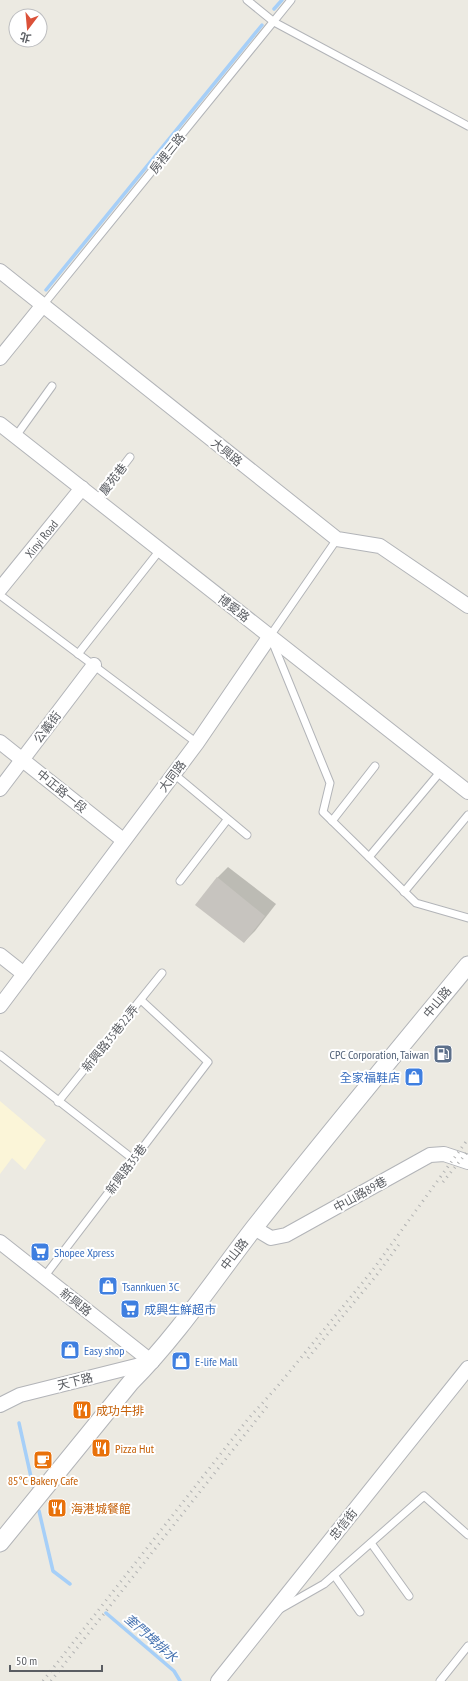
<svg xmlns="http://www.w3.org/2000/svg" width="468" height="1681" font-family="'PT Sans Narrow','Noto Sans TC',sans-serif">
  <rect width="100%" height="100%" fill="#eceae2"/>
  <!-- commercial -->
  <path fill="#fbf5d8" d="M0,1101L46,1140L25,1170L12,1158L0,1174Z"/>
  <!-- shadow -->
  <path fill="#0003" d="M228,867L276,904L255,931L244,942L217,878Z"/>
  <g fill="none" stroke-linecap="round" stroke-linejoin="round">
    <!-- stream -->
    <g stroke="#a6cff8" stroke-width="3.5">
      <path d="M274,9L282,0"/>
      <path d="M46,290L262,25"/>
      <path d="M19,1423L33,1486"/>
      <path d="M39,1511L53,1571L70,1584"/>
      <path d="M106,1613L174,1671L180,1681"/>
    </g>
  </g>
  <!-- building -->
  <path fill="#c7c4bf" d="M217,877L265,916L244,943L195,905Z"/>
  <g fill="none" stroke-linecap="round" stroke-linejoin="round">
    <defs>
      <g id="service">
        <path d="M247,0L274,22L468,126"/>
        <path d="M43,305L291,0"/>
        <path d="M16,436L52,386"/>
        <path d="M97,500L130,457"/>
        <path d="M337,539L270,636L330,783L323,812L416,903L468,918"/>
        <path d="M0,595L197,743"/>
        <path d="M78,654L160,550"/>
        <path d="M174,774L247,835"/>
        <path d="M332,821L375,766"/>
        <path d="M369,857L441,771"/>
        <path d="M180,881L227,820"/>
        <path d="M404,892L468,815"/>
        <path d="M0,1055L133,1159"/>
        <path d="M58,1102L162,973"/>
        <path d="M44,1277L208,1062L141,1000"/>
        <path d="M371,1543L409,1596"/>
        <path d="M334,1575L360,1612"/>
        <path d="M280,1609L324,1584L424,1496L468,1535"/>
        <path d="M440,1681L468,1646"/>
      </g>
      <g id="minor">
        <path d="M0,271L337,539L380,546L468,606"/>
        <path d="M0,358L43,305"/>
        <path d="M0,424L468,792"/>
        <path id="s1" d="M0,589L82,488"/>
        <path d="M0,742L123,840"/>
        <path d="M0,789L94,665"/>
        <path d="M0,955L24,974"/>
        <path d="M0,1006L197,743L270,636"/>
        <path d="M254,1228L271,1238L286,1235L430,1155L444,1154L468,1162"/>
        <path d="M0,1242L152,1362"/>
        <path d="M0,1405L20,1395L152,1362"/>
        <path d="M218,1681L468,1368"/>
      </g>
      <path id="tertiary" d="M0,1543L131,1382C177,1336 214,1280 254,1228C324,1139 396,1052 468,965"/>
    </defs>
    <!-- service casing -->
    <use href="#service" stroke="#b2b4b8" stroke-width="9"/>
    <!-- minor casing -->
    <use href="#minor" stroke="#b2b4b8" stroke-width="16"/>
    <!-- tertiary casing -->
    <use href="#tertiary" stroke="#b2b4b8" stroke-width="19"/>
    <!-- service -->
    <use href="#service" stroke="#fff" stroke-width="7"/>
    <!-- minor -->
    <use href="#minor" stroke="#fff" stroke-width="14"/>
    <!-- tertiary -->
    <use href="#tertiary" stroke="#fff" stroke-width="17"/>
    <!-- rail -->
    <g stroke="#b2b3b3" stroke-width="3" stroke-dasharray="1 5" stroke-linecap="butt">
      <path d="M443,1182L468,1151"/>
      <path d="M308,1358L376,1276L400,1243"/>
      <path d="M43,1681L248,1419L277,1387L372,1271L468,1139"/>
      <path d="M51,1681L269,1404"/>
    </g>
  </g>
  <!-- icons -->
  <defs>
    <symbol id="fuel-square" viewBox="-11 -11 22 22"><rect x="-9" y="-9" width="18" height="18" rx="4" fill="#5c6f8a" stroke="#fff"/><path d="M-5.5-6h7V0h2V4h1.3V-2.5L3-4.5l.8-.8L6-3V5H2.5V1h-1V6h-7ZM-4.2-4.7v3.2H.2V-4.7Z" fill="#fff"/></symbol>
    <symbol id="shop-square" viewBox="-11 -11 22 22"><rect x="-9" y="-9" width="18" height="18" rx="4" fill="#3f7fe0" stroke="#fff"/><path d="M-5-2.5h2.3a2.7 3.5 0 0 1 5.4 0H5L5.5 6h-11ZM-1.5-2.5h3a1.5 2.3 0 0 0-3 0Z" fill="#fff"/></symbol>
    <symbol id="supermarket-square" viewBox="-11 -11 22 22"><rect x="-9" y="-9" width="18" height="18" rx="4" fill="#3f7fe0" stroke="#fff"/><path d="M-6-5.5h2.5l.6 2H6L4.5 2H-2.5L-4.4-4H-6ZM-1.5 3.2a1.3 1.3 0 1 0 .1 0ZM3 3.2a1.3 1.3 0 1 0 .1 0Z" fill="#fff"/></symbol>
    <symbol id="restaurant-square" viewBox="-11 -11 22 22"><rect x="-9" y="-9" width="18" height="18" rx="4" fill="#e8710a" stroke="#fff"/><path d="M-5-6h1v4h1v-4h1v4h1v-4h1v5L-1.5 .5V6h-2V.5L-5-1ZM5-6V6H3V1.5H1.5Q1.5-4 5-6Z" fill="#fff"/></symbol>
    <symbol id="cafe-square" viewBox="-11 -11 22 22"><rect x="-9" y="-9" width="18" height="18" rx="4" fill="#e8710a" stroke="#fff"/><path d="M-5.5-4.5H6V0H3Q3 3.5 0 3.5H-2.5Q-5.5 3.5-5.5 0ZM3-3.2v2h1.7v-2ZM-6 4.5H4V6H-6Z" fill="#fff"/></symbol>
  </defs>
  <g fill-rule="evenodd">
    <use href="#fuel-square" x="432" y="1043" width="22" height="22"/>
    <use href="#shop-square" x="403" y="1066" width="22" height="22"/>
    <use href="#supermarket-square" x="29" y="1241" width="22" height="22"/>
    <use href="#shop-square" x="97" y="1275" width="22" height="22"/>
    <use href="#supermarket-square" x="119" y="1298" width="22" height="22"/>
    <use href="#shop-square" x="59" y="1339" width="22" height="22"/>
    <use href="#shop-square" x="170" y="1350" width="22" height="22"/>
    <use href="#restaurant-square" x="71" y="1399" width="22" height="22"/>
    <use href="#restaurant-square" x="90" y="1437" width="22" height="22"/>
    <use href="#cafe-square" x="32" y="1449" width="22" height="22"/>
    <use href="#restaurant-square" x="46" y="1497" width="22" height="22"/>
  </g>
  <g text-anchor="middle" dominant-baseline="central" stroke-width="4" stroke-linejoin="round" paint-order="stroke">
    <!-- street labels -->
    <g font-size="12" fill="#5a5d62" stroke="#fff">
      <text transform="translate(167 153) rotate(-51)">房裡三路</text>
      <text transform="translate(227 452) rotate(39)">大興路</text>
      <text transform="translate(113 479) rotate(-52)">慶苑巷</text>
      <text stroke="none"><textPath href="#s1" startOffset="65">Xinyi Road</textPath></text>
      <text transform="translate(234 608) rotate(38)">博愛路</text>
      <text transform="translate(47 727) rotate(-53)">公義街</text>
      <text transform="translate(172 776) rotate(-53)">大同路</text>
      <text transform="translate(62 791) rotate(39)">中正路一段</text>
      <text transform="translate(437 1002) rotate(-50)">中山路</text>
      <text transform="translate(110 1038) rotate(-51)">新興路35巷22弄</text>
      <text transform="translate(126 1169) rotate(-53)">新興路35巷</text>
      <text transform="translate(360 1194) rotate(-29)">中山路89巷</text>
      <text transform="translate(234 1254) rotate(-52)">中山路</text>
      <text transform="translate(76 1302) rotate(38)">新興路</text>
      <text transform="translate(75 1381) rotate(-14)">天下路</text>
      <text transform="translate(343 1524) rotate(-51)">忠信街</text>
    </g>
    <!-- service labels -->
    <g font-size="12" fill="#4e5e75" stroke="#fff" text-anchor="end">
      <text x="429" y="1054">CPC Corporation, Taiwan</text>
    </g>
    <!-- shop labels -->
    <g font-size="12" fill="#366cbe" stroke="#fff" text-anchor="start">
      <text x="400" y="1077" text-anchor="end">全家福鞋店</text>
      <text x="54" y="1252">Shopee Xpress</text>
      <text x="122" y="1286">Tsannkuen 3C</text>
      <text x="144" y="1309">成興生鮮超市</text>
      <text x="84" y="1350">Easy shop</text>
      <text x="195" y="1361">E-life Mall</text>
    </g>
    <!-- food labels -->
    <g font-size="12" fill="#c56008" stroke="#fff" text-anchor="start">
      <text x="96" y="1410">成功牛排</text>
      <text x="115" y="1448">Pizza Hut</text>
      <text x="43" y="1480" text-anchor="middle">85°C Bakery Cafe</text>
      <text x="71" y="1508">海港城餐館</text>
    </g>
    <!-- water labels -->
    <g font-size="13" font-style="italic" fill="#4874b1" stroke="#fff">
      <text transform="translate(151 1638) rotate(41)">奎門埤排水</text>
    </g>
  </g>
  <!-- north arrow -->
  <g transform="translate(28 28) rotate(196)"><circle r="19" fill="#ffffff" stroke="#bdbec0"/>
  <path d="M0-3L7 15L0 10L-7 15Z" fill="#db5139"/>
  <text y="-6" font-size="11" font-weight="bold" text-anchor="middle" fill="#5a5d62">北</text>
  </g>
  <!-- scale -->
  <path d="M10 1665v6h92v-6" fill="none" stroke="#5a5d62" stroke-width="2"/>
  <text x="16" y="1665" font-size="12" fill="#5a5d62" stroke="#ffffff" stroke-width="3" paint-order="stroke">50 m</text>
</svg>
